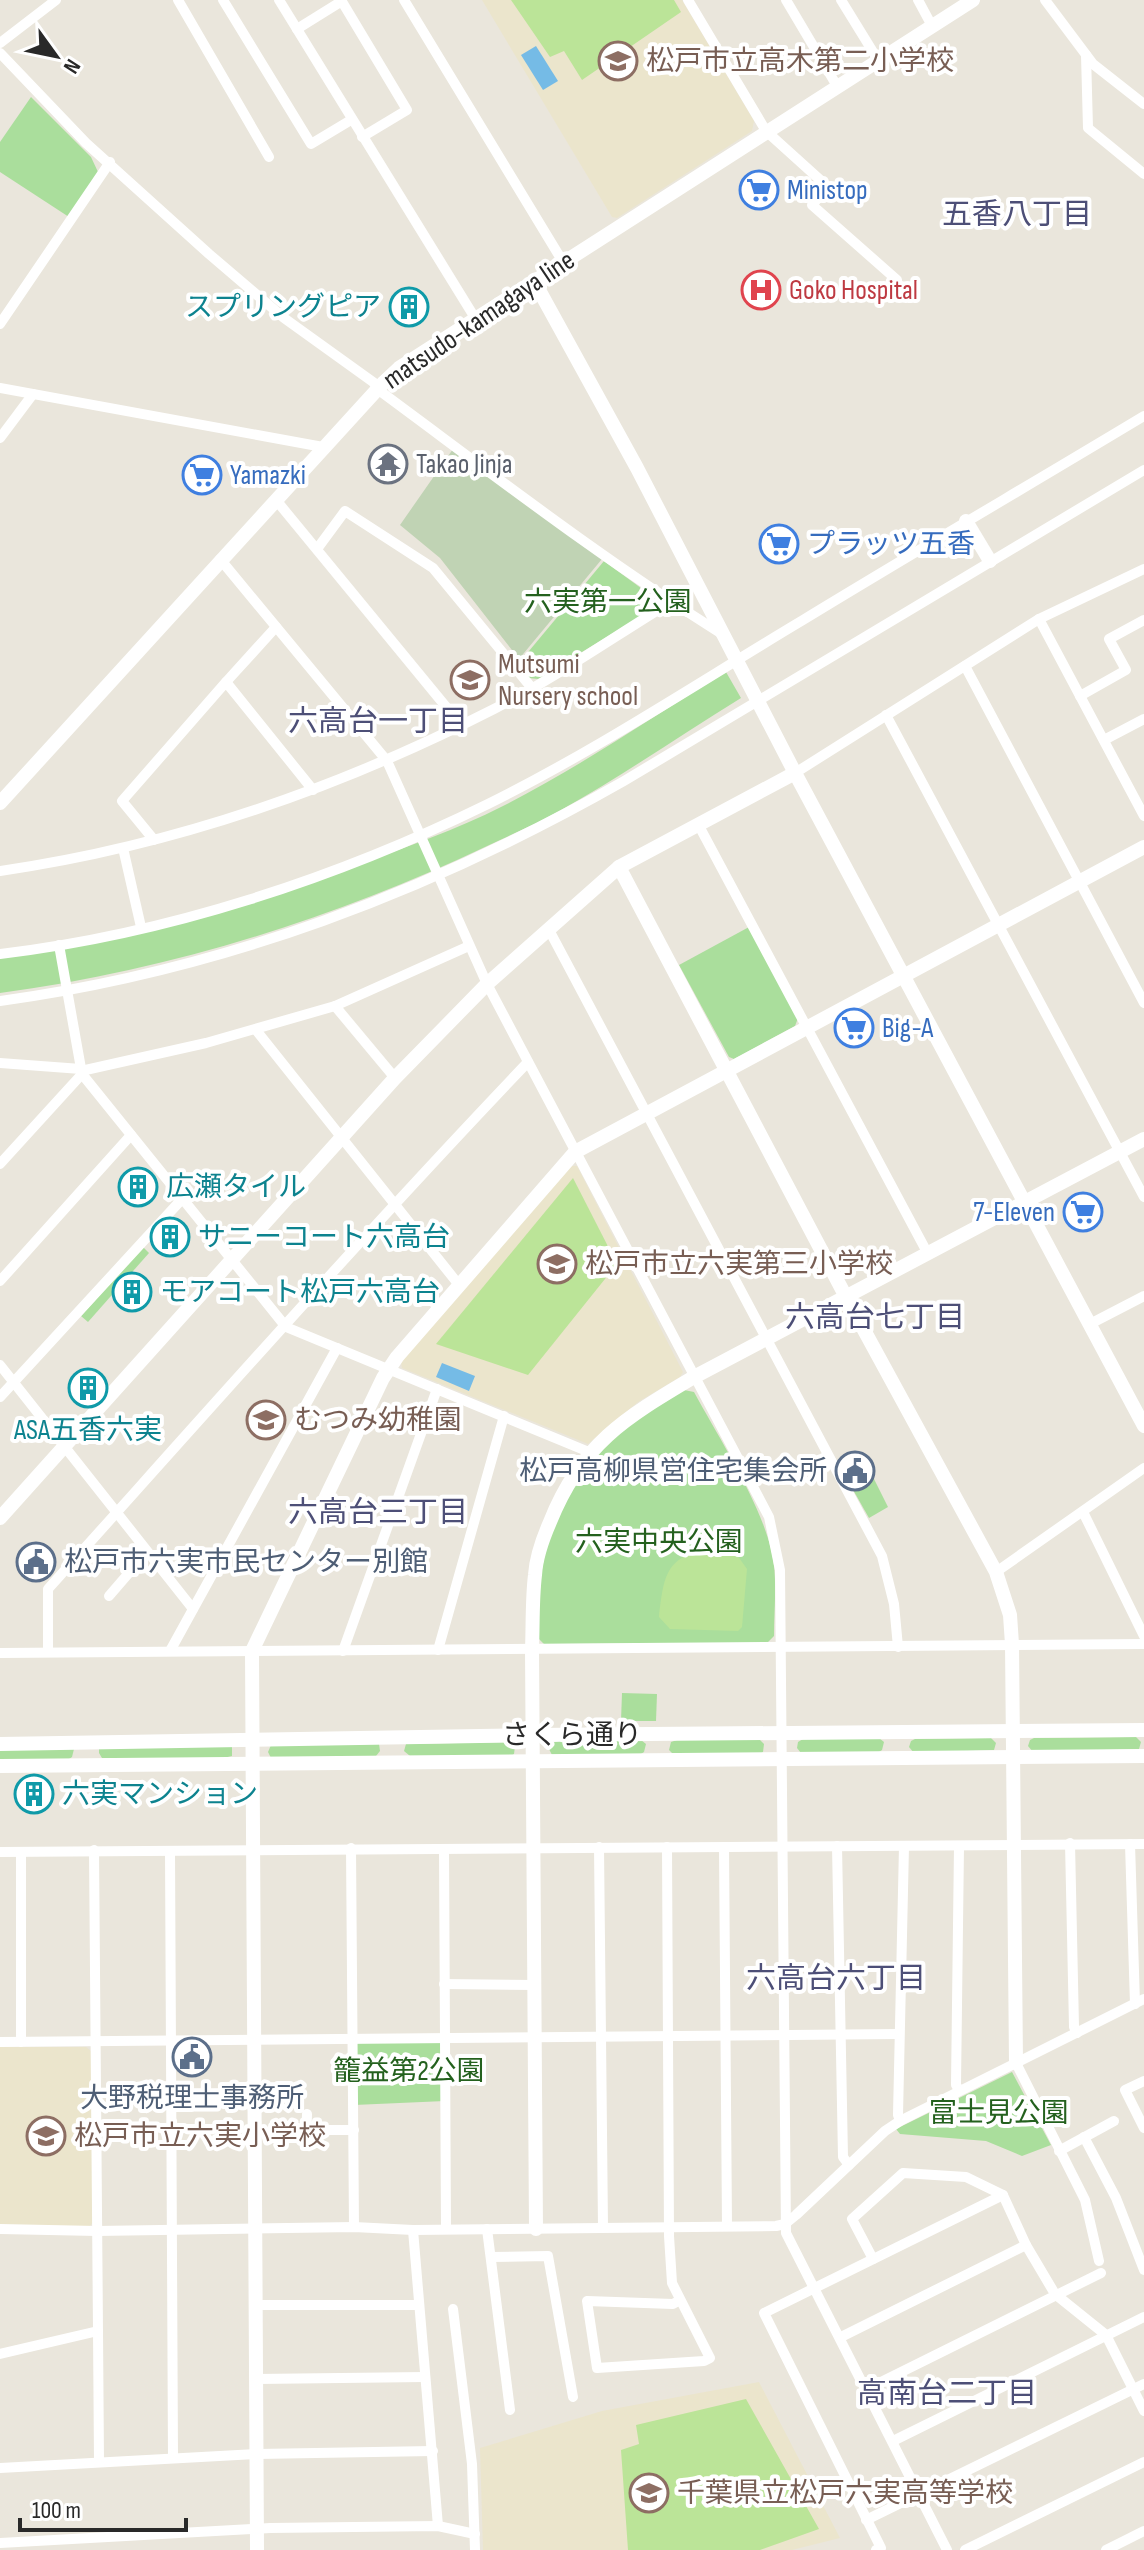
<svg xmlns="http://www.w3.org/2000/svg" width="1144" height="2550" font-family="'Sofia Sans Condensed','Noto Sans JP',sans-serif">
  <rect width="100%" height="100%" fill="#eae6dc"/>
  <!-- education -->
  <g fill="#ebe5cc">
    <path d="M482,0H682L754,121L752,131L617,218L612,217Z"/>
    <path d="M571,1166H577L683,1372L680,1377L638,1402L588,1444L402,1368L401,1362Z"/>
    <path d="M0,2047H86L92,2052L94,2221L89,2227L0,2225Z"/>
    <path d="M759,2382L840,2538L792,2550H483L480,2448L602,2411Z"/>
  </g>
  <!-- green -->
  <g fill="#aade9c">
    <path d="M31,97L91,157L98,172L69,217L0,172V142Z"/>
    <path d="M604,561L656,599L654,608L538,679L529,678L519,663Z"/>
    <path d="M726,672L741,698C681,735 622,776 561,810C537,824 510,835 485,847C333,919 167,971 0,993V958C122,942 241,908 357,865C406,847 456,830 503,806C580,767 652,717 726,672Z"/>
    <path d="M749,927L798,1018L795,1026L734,1059L729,1057L679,965Z"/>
    <path d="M143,1247L149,1253L88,1322L81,1316Z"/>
    <path d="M684,1390L694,1392C719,1438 759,1500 771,1549C778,1576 774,1608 774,1636L767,1643L544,1644L538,1638C539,1618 539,1598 541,1577C547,1522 581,1466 622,1430C641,1415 664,1403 684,1390Z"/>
    <path d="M873,1477L888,1507L869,1518L852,1488Z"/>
    <path d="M622,1693L657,1694L656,1721H621Z"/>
    <path d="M1136,1737L1141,1742L1139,1749L1033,1752L1028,1746L1030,1740L1034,1738Z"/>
    <path d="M879,1738L884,1742L882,1750L879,1752L801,1753L797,1748L798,1742L803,1739Z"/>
    <path d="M991,1738L996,1743L994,1750L914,1753L909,1747L911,1741L915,1739Z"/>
    <path d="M641,1740L646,1744L644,1752L641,1754L552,1755L549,1749L551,1743L559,1741Z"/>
    <path d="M677,1740H760L764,1744L763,1752L760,1754L672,1753L669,1750L671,1742Z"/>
    <path d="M511,1742L515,1746L514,1754L511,1756H410L404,1751L406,1744Z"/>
    <path d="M379,1744L380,1751L376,1756L271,1758L268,1752L271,1745Z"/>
    <path d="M0,1745L74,1749L72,1757L69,1759L0,1760Z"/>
    <path d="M232,1746V1756L223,1758H102L99,1753V1748Z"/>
    <path d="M353,2039H445V2101L354,2105Z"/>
    <path d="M1012,2072L1051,2145L1022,2156L986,2141L900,2134L896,2129Z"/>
  </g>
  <!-- cemetery -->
  <path fill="#c0d3b4" d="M453,449L602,559L519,659L440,558L400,525Z"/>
  <!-- pitch -->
  <g fill="#bbe498">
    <path d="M511,0H674L681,12L582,80L564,51L550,57Z"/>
    <path d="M573,1178L617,1264L528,1375L436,1344Z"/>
    <path d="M712,1550L737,1555L747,1569L742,1627L738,1631L670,1629L659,1617C664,1577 665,1554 712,1550Z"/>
    <path d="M746,2399L819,2529L760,2550H628L621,2450L639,2444L636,2425Z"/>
  </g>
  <!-- water -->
  <g fill="#75bbe6">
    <path d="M536,46L558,81L543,90L521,55Z"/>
    <path d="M442,1363L475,1376L469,1391L436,1377Z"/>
  </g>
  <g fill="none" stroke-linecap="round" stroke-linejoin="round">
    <!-- street -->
    <g stroke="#fff" stroke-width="10">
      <path d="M178,0L269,157"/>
      <path d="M223,0L311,144L351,120"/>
      <path d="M279,0L475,318"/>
      <path d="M341,0L407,110L362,137"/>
      <path d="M404,0L563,262"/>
      <path d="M688,0L766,131L828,187L812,205L897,280"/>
      <path d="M786,0L837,86"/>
      <path d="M841,0L878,60"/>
      <path d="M918,0L932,26"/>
      <path d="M1045,0L1093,64L1144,104"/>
      <path d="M297,29L342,1"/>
      <path d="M0,43L56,0"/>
      <path d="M0,53L86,143L209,254L284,318L373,382L384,394C495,476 605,561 722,634"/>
      <path d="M1086,55L1088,128L1144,174"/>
      <path d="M0,324L110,162"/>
      <path d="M0,388L323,447"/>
      <path d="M0,438L33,394"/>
      <path d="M276,500L461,725"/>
      <path d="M317,549L345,511L433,568L531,687"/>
      <path d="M220,559L387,761L487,984L769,1517L780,1570L786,2233L947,2550"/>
      <path d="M1039,619L1144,816"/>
      <path d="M965,666L1144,1003"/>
      <path d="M226,682L276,627"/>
      <path d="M1080,696L1126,670L1109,639L1144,620"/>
      <path d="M886,715L1144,1197"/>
      <path d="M1104,740L1144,719"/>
      <path d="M795,773L1039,619L1144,569"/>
      <path d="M698,824L928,1254"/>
      <path d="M154,840L122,801L226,682L313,790"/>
      <path d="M123,848L141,927"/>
      <path d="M0,871C173,846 339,788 494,709C555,678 612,638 671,602"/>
      <path d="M548,928L882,1556L894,1604L898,1647"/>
      <path d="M59,945L82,1074L286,1327L589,1452"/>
      <path d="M0,954C168,934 337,878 488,804C597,750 699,682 803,620C916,551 1031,484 1144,416"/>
      <path d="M0,1001C224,970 429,892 624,781L1144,470"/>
      <path d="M335,1006L395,1078"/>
      <path d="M256,1030L459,1285"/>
      <path d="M0,1063L81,1069"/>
      <path d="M81,1071L206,1043L335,1006L469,946"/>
      <path d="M0,1164L82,1074"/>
      <path d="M0,1281L131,1135"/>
      <path d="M1090,1324L1144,1296"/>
      <path d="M0,1365L193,1609"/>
      <path d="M0,1397L182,1199"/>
      <path d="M1083,1512L1144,1636"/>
      <path d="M996,1572L1144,1468"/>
      <path d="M109,1596L147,1552"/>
      <path d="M438,1650L504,1416"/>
      <path d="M170,1651L337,1348"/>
      <path d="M343,1651L437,1389"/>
      <path d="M48,1652V1589C207,1412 364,1234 528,1062"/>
      <path d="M0,1653L1144,1644"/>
      <path d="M1070,1843L1074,2027L1077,2033"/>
      <path d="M1130,1844L1135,2004"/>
      <path d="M837,1846L843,2157L849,2165"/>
      <path d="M599,1847L603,2227"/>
      <path d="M667,1847L669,2236L672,2283L710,2358L704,2361L597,2368L587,2301L673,2304L680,2300"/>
      <path d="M351,1848L354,2227"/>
      <path d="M724,1848L727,2226"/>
      <path d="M444,1849L446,2229"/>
      <path d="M94,1850L98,2331"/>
      <path d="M170,1851L173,2458"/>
      <path d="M0,1852L1144,1844"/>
      <path d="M444,1984L536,1985"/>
      <path d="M0,2042L898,2034"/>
      <path d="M21,2042V1852"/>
      <path d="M1016,2063L1085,2200L1099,2261"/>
      <path d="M1144,2081L1125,2090L1144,2128"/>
      <path d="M959,2090L956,2085L959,1846"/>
      <path d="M172,2103L254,2100"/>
      <path d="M900,2121L898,2115L904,1846"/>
      <path d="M307,2130H354"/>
      <path d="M1084,2137L1116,2198L1144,2270"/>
      <path d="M306,2145L307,2114"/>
      <path d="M1059,2151L1114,2121"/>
      <path d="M0,2229L97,2231L354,2227L413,2230L776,2226L785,2224L796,2215L885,2131L900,2121L1144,1999"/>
      <path d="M487,2229L510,2410"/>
      <path d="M413,2230L438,2526"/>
      <path d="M491,2257L548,2256L573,2397"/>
      <path d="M873,2259L852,2219L903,2173L966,2177L1003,2195L1026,2245L1055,2294L1106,2335L1144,2411"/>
      <path d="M255,2305H419"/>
      <path d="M453,2309L472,2464L475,2550"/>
      <path d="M841,2337L1026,2245"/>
      <path d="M0,2354L98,2331L99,2462"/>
      <path d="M256,2379L425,2377"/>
      <path d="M867,2389L1101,2273"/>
      <path d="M893,2441L1144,2317"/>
      <path d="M0,2468L257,2454L433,2451"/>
      <path d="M866,2520L1144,2384"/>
      <path d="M0,2543L270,2528L438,2526L475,2534"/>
      <path d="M876,2550L881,2548L764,2313L1003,2195"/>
      <path d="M965,2550L1144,2462"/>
      <path d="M1106,2550L1144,2531"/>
    </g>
    <!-- secondary -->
    <g stroke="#fff" stroke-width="14">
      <path d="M534,281L637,468L795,773L1144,1426"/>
      <path d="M966,521L990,561"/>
      <path d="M0,803L384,382L399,368L973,0"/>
      <path d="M619,867L846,1297L996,1572L1010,1615L1012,1644L1016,2063"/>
      <path d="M0,1518L395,1078L487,984L619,867L795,773"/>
      <path d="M0,1744L534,1735L1144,1730"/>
      <path d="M0,1766L1144,1756"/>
      <path d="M536,2229L532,1649C533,1625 532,1600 535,1575C536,1558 543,1538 550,1522C581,1444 625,1418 694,1377L1144,1139"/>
      <path d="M257,2550L252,1651L383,1378L397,1357L575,1152L1144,847"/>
    </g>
  </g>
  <!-- icons -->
  <defs>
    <symbol id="school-ring" viewBox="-11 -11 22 22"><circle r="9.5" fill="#fff" stroke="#8d6e63" stroke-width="1.5"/><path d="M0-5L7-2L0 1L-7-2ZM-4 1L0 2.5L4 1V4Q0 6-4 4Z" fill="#8d6e63"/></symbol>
    <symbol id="supermarket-ring" viewBox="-11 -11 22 22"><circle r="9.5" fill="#fff" stroke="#3f7fe0" stroke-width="1.5"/><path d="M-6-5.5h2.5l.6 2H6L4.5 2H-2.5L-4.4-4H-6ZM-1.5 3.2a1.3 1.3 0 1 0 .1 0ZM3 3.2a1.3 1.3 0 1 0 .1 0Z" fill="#3f7fe0"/></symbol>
    <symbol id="hospital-ring" viewBox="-11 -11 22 22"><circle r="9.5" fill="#fff" stroke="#e0444e" stroke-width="1.5"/><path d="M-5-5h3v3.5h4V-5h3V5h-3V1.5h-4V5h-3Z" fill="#e0444e"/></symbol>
    <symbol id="building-ring" viewBox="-11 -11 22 22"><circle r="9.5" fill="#fff" stroke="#0f9aa8" stroke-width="1.5"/><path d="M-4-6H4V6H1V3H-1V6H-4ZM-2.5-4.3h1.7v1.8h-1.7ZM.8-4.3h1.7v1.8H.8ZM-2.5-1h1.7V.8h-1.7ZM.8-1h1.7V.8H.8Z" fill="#0f9aa8"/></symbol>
    <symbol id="temple-ring" viewBox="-11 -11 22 22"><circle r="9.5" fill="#fff" stroke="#6b7280" stroke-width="1.5"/><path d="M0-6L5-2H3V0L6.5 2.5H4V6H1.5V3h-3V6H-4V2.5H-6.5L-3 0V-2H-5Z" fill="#6b7280"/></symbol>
    <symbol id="civic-ring" viewBox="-11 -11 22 22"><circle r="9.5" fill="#fff" stroke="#5c6f8a" stroke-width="1.5"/><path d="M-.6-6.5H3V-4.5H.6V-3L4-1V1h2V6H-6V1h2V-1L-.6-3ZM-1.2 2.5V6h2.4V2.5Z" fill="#5c6f8a"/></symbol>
  </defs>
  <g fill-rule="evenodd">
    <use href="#school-ring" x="596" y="39" width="44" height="44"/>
    <use href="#supermarket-ring" x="737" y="168" width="44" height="44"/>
    <use href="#hospital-ring" x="739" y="268" width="44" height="44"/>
    <use href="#building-ring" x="387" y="285" width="44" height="44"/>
    <use href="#temple-ring" x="366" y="442" width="44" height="44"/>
    <use href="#supermarket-ring" x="180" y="453" width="44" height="44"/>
    <use href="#supermarket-ring" x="757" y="522" width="44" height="44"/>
    <use href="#school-ring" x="448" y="658" width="44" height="44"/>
    <use href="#supermarket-ring" x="832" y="1006" width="44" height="44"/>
    <use href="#building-ring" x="116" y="1165" width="44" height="44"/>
    <use href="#supermarket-ring" x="1061" y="1190" width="44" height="44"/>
    <use href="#building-ring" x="148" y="1215" width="44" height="44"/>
    <use href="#school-ring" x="535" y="1242" width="44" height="44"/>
    <use href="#building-ring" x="110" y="1270" width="44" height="44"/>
    <use href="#building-ring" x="66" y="1366" width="44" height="44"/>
    <use href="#school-ring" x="244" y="1398" width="44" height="44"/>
    <use href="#civic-ring" x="833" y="1449" width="44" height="44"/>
    <use href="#civic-ring" x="14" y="1540" width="44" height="44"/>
    <use href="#building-ring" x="12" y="1772" width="44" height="44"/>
    <use href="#civic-ring" x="170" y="2035" width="44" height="44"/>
    <use href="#school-ring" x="24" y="2114" width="44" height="44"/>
    <use href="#school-ring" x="627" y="2471" width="44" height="44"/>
  </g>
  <g text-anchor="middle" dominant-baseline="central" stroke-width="8" stroke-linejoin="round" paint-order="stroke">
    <!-- education labels -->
    <g font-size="28" fill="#785e54" stroke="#fff" text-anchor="start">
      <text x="646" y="61">松戸市立高木第二小学校</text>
      <text x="498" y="664">Mutsumi<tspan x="498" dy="32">Nursery school</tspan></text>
      <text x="585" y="1264">松戸市立六実第三小学校</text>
      <text x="294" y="1420">むつみ幼稚園</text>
      <text x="74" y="2136">松戸市立六実小学校</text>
      <text x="677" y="2493">千葉県立松戸六実高等学校</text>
    </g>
    <!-- shop labels -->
    <g font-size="28" fill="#366cbe" stroke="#fff" text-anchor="start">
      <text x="787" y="190">Ministop</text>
      <text x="230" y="475">Yamazki</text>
      <text x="807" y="544">プラッツ五香</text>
      <text x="882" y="1028">Big-A</text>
      <text x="1055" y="1212" text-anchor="end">7-Eleven</text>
    </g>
    <!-- health labels -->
    <g font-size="28" fill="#be3a42" stroke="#fff" text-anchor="start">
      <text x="789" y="290">Goko Hospital</text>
    </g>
    <!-- culture labels -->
    <g font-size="28" fill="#0d838f" stroke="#fff" text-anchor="start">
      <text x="381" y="307" text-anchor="end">スプリングピア</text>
      <text x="166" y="1187">広瀬タイル</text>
      <text x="198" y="1237">サニーコート六高台</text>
      <text x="160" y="1292">モアコート松戸六高台</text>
      <text x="88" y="1430" text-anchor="middle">ASA五香六実</text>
      <text x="62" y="1794">六実マンション</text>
    </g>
    <!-- street labels -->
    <g font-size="28" fill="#292929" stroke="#fff">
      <text transform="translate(479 320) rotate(-34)">matsudo-kamagaya line</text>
      <text x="572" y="1735">さくら通り</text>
    </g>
    <!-- worship labels -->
    <g font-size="28" fill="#5b616d" stroke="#fff" text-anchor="start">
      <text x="416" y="464">Takao Jinja</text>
    </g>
    <!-- park labels -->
    <g font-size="28" fill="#24611e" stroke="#fff">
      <text x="608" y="602">六実第一公園</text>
      <text x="659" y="1542">六実中央公園</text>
      <text x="409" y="2071">籠益第2公園</text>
      <text x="999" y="2113">富士見公園</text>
    </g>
    <!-- service labels -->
    <g font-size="28" fill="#4e5e75" stroke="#fff" text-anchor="end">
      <text x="827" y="1471">松戸高柳県営住宅集会所</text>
      <text x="64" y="1562" text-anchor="start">松戸市六実市民センター別館</text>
      <text x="192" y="2098" text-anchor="middle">大野税理士事務所</text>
    </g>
    <!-- neighbourhood labels -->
    <g font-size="30" fill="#4d4f77" stroke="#fff">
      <text x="1017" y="215">五香八丁目</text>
      <text x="378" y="722">六高台一丁目</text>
      <text x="875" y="1318">六高台七丁目</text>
      <text x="378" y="1513">六高台三丁目</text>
      <text x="836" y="1979">六高台六丁目</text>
      <text x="947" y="2394">高南台二丁目</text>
    </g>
  </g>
  <!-- north arrow -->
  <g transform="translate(56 56) rotate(123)" stroke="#ffffff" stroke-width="6" paint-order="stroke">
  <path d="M0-6L14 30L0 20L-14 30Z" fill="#292929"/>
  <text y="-12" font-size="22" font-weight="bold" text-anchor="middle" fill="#292929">N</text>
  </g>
  <!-- scale -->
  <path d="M20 2518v12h166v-12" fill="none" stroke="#292929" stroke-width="4"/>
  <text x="32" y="2518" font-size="24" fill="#292929" stroke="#ffffff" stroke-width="6" paint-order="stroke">100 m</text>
</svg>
